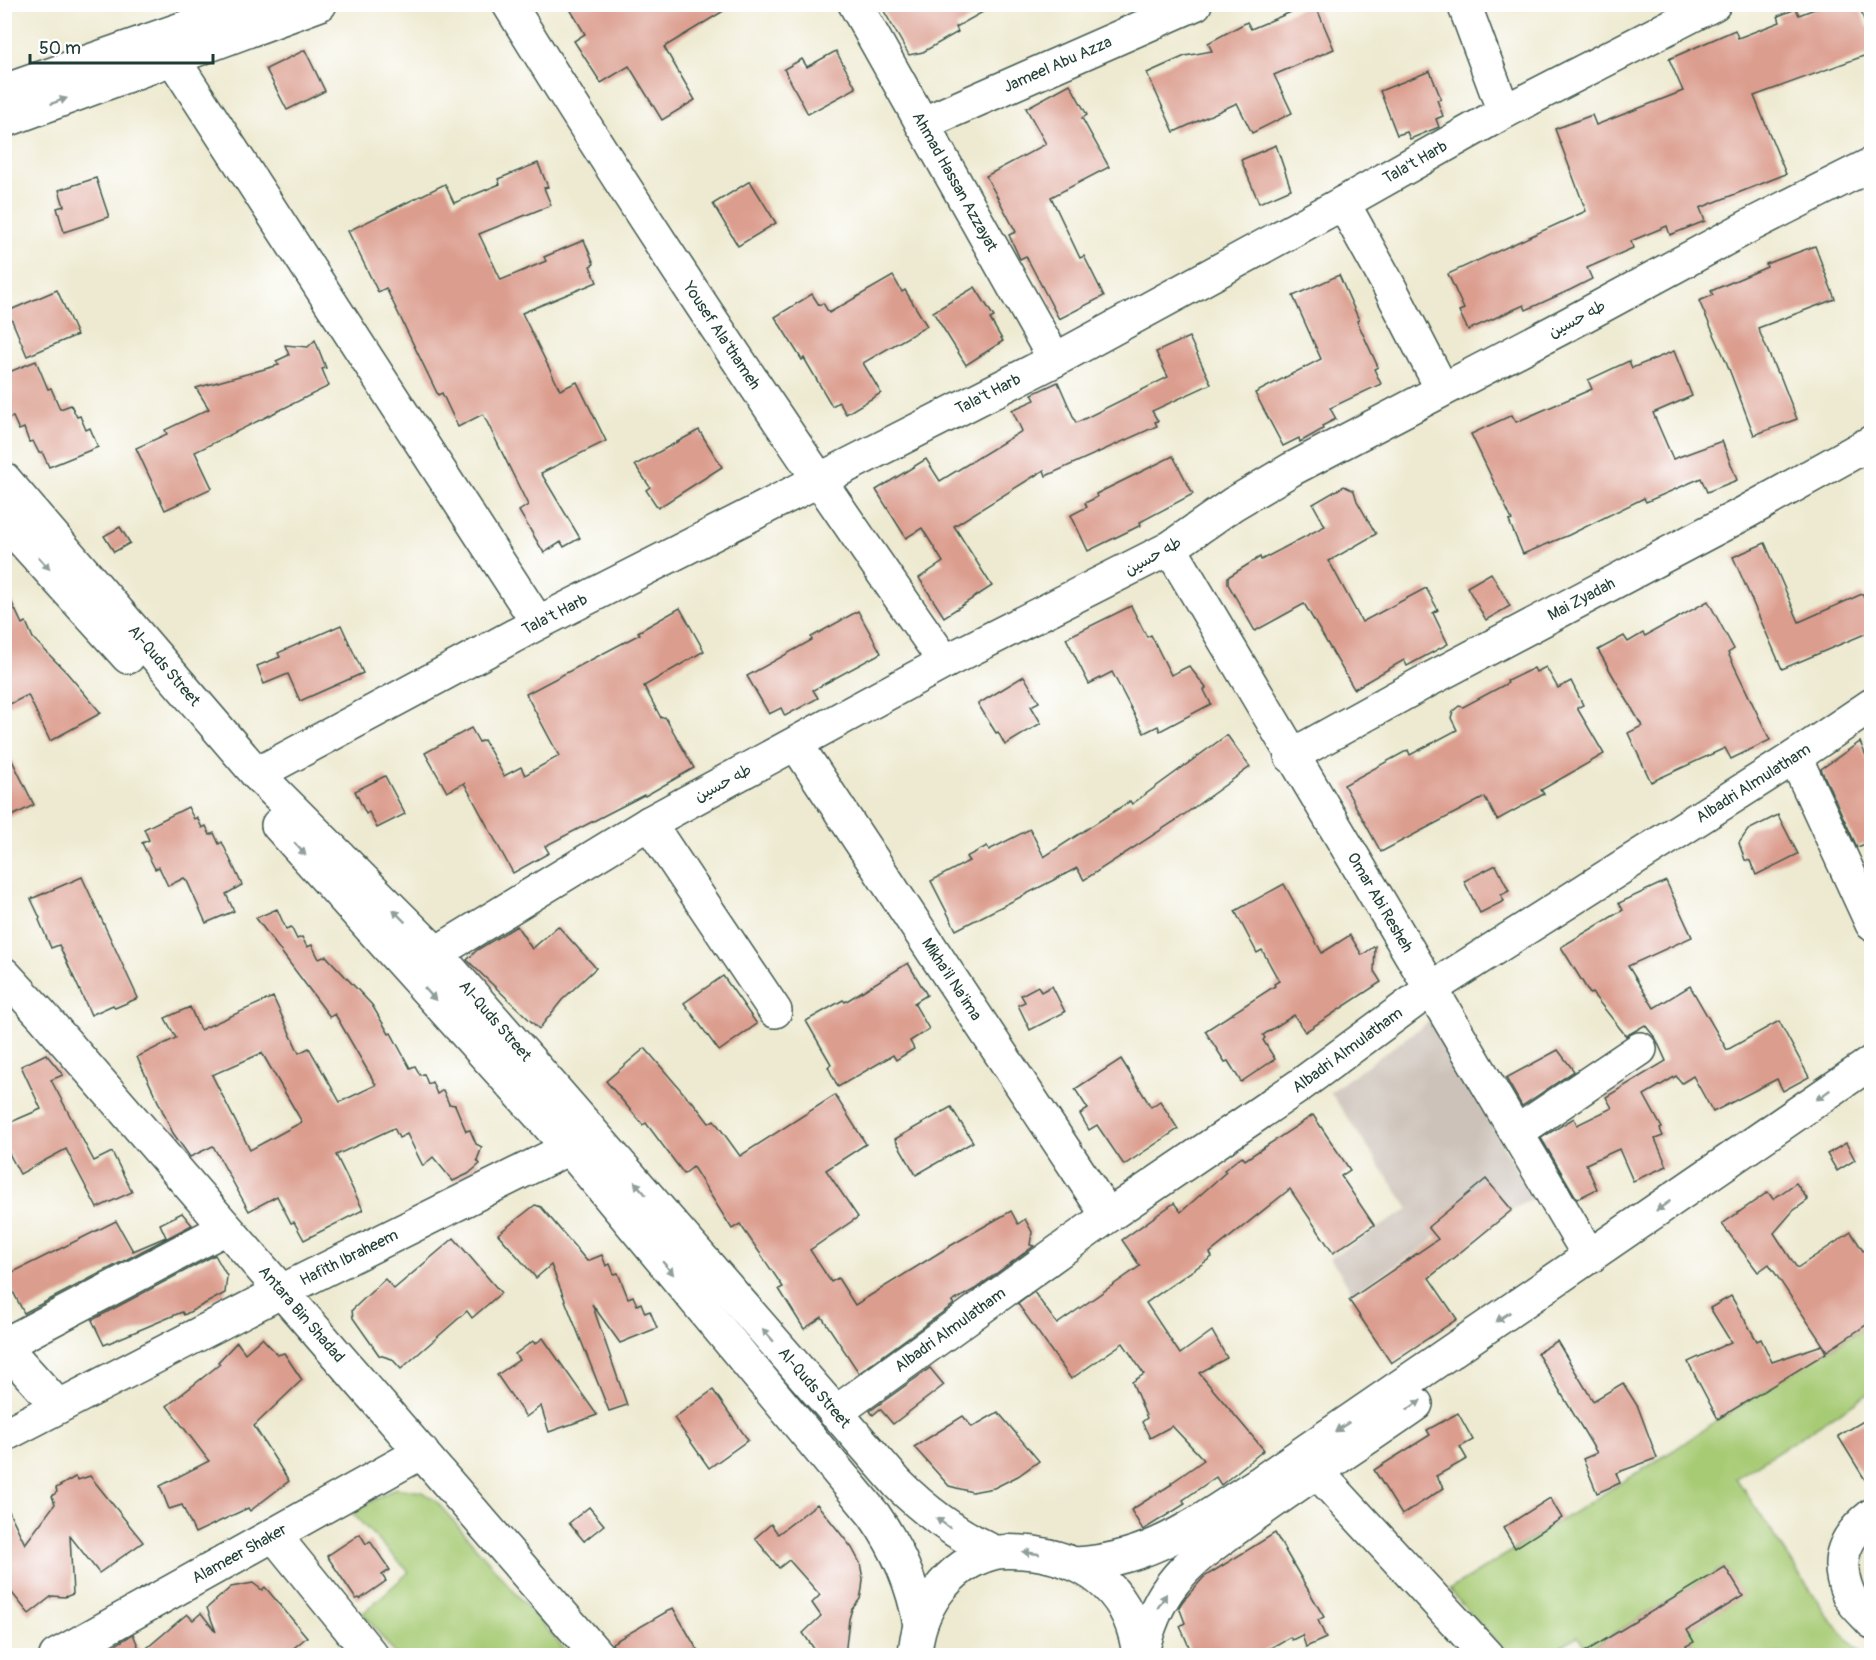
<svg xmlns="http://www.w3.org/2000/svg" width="1876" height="1660" font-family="Pangolin,'Playpen Sans Arabic',sans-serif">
  <rect width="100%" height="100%" fill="#fff"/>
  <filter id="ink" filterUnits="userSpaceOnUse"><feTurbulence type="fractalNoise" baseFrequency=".0167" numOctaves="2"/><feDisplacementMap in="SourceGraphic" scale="12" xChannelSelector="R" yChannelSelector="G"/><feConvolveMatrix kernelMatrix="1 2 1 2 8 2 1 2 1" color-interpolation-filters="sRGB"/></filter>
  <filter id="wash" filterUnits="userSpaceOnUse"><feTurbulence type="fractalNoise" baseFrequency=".008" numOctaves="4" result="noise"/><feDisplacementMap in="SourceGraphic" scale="24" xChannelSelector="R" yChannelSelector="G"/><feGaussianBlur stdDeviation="1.35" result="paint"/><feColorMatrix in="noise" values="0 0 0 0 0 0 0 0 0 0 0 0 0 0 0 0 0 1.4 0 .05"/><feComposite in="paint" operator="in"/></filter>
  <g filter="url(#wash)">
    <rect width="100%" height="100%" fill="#eeead1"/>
    <!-- industrial -->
    <path fill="#ccc2b9" d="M1431,1020L1533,1198L1512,1210L1486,1179L1428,1227L1436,1236L1426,1246L1353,1293L1330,1258L1409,1209L1330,1092Z"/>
    <!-- green -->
    <g fill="#a7cb75" stroke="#638454" stroke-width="1.5">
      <path d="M1871,1323V1392L1736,1478L1828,1617L1862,1655H1691L1686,1646L1693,1642L1687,1630L1742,1596L1725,1567L1587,1650L1577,1636L1548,1655H1508L1449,1590L1674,1450L1704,1429Z"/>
      <path d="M395,1488L423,1492L436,1501L569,1655H396L363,1613L409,1572L352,1513Z"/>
    </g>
    <g id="blocks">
      <!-- building -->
      <g fill="#db9d8e" fill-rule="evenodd">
        <path d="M567,4H735L664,47L695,100L662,120L629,66L601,83L574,41L585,34Z"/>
        <path d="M880,4H997L956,27L958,32L923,52L909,55Z"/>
        <path d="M1310,4H1315L1334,49L1274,75L1292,113L1252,133L1237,103L1174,132L1147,73L1185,56L1212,51L1208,43L1247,22L1251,29Z"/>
        <path d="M1827,4H1859L1866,26L1872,29V53L1754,96L1786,174L1700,208L1705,221L1670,235L1667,226L1631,241L1633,248L1587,268L1592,279L1570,290L1526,310L1524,305L1468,330L1459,311L1464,309L1448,274L1586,211L1555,129L1592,115L1596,125L1683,91L1669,59L1735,30L1738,38L1780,22L1778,16L1796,9L1799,15Z"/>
        <path d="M305,50L325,91L287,110L266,69Z"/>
        <path d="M836,51L856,88L808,114L784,69L802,59L807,67Z"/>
        <path d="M1430,71L1441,99L1437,100L1443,116L1436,119L1439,127L1410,139L1407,132L1397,135L1380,91Z"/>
        <path d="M1070,84L1087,115L1082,118L1109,167L1051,197L1080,258L1084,256L1104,296L1059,319L1026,256L1020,259L1009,235L1016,232L986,176L1046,144L1026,108Z"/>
        <path d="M1276,145L1291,189L1259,203L1241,160Z"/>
        <path d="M538,163L548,187L544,188L551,205L479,234L501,280L546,261L544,257L584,240L594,264L590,266L597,282L522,313L560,390L577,382L606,441L541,473L580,538L564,547L561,542L544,553L519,511L528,505L483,414L458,427L442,393L438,395L386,288L378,292L348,231L445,184L454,203L500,184L498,179Z"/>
        <path d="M96,178L109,217L64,232L57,208L64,206L59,190Z"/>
        <path d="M750,181L776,223L738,246L713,204Z"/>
        <path d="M1815,246L1835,299L1758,328L1777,373H1779L1797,419L1754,435L1726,361L1699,301L1713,295L1711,291L1767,267L1766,264Z"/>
        <path d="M1339,275L1359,320L1357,321L1378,367L1374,369L1381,384L1330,408L1336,419L1322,426L1323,429L1300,442L1299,438L1283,446L1255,393L1321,359L1293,296Z"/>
        <path d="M893,276L902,292L905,290L927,326L863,363L881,393L846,414L839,402L832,406L804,358L802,360L775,317L812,294L819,305L823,303L829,313Z"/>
        <path d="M975,287L994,317L990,319L1003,341L966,365L933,312Z"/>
        <path d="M57,290L77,335L27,356L8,311Z"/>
        <path d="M1189,337L1211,384L1152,411L1158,421L1155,422L1157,426L1046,476L1044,470L954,526L992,586L944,617L919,578L943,562L922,528L906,538L876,490L926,459L940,481L1022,431L1012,410L1035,400L1032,394L1058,382L1076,423L1168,377L1156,352Z"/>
        <path d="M315,340L326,368L322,369L329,386L195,452L212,488L165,510L136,448L167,434L165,430L209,409L196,388L279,365L276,361L289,355L285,345L308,347Z"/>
        <path d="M1674,351L1692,396L1653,413L1673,459L1722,441L1737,480L1707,492L1701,478L1646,502L1644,498L1569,535L1523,554L1509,521L1512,520L1471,434L1512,415L1516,422L1592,389L1588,380L1629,361L1632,368Z"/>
        <path d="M36,361L48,389L51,388L60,409L71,405L77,417L80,416L86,430L90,428L98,447L49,467L42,452L39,453L33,441L29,442L24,428L19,430L13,417L4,420V374Z"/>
        <path d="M699,430L722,467L658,508L646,490L650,487L635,465Z"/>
        <path d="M1173,456L1193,494L1140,522L1141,525L1088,551L1071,515L1087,507L1085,503L1097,497L1096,494Z"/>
        <path d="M1344,486L1354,491L1357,501L1376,534L1329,561L1362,622L1426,588L1438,610L1433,613L1448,644L1407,666L1404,660L1354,689L1305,605L1304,604L1255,631L1228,584V577L1260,557L1261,560L1325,526L1313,504Z"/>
        <path d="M120,527L130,543L114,552L104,536Z"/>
        <path d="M1765,543L1799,622L1862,594L1872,614V631L1782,669L1733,557Z"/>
        <path d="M1491,573L1510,606L1486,620L1467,587Z"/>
        <path d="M4,586L22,624L26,622L33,638L67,673L101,713L50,741L28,695L4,707Z"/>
        <path d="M1708,601L1734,649L1728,653L1770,740L1731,759L1725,748L1651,782L1628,733L1642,726L1598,650L1624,636L1628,642L1643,633L1645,636Z"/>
        <path d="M1131,606L1147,637L1151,635L1171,675L1189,666L1206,688L1204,690L1211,704L1160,731L1158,726L1144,733L1112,672L1089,684L1066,638Z"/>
        <path d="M680,608L704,651L644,686L661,718L665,717L694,768L645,796L644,795L545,846L549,853L513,873L464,783L447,792L425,753L471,728L479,742L484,740L504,776L521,767L525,775L559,756L526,694L640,634L638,632Z"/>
        <path d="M858,611L881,653L813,690L818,698L785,716L781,708L769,714L747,676L812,640L811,637Z"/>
        <path d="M341,625L363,673L300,701L288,674L264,684L257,666L280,657L278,653Z"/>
        <path d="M1546,667L1558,688L1571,681L1583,705L1577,708L1604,754L1541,790L1544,794L1497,820L1485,797L1381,852L1344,785L1408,750L1410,755L1457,730L1451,718L1453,711L1459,706L1463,707L1508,683L1507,681L1534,668L1536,672Z"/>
        <path d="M1024,676L1039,702L1031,706L1041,723L1005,745L998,732L996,733L978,704Z"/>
        <path d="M1227,735L1250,767L1178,819L1084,880L1077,868L956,930L931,881L969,861L966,857L987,846L989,850L1030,829L1044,857L1130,801L1132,804Z"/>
        <path d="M1860,742L1872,770V842L1857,847L1821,769Z"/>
        <path d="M4,744L34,805L4,820Z"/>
        <path d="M385,776L405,814L377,828L369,812L366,814L355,791Z"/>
        <path d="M188,807L194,819L197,817L202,828L206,826L210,835L214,833L219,844L222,842L242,885L226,894L234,911L206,923L187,881L184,878L168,886L159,867L155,869L142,843L149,840L144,829Z"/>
        <path d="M1778,815L1798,854L1756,875L1750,861L1745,860L1739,843L1748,830Z"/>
        <path d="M1496,865L1509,891L1501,895L1504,901L1480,913L1464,881Z"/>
        <path d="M82,877L138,998L115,1008L113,1005L91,1015L59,945L51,948L39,920L40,918L31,899Z"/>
        <path d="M1666,881L1692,937L1628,966L1654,1008L1690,986L1727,1050L1779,1021L1809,1077L1783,1091L1777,1079L1713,1112L1693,1076L1682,1083L1676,1076L1644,1095L1662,1128L1660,1129L1663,1136L1655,1139L1667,1166L1633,1181L1619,1149L1586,1164L1597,1189L1577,1199L1541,1138L1574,1118L1577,1125L1612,1108L1606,1097L1666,1061L1656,1039L1645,1025L1626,1036L1592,993L1590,994L1561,947L1623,910L1619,903Z"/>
        <path d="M1284,884L1322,953L1350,935L1362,955L1375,946L1374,971L1381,982L1305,1032L1294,1015L1263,1035L1265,1038L1263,1040L1275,1059L1241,1082L1228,1061L1225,1062L1205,1031L1275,986L1274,984L1279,981L1262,950L1257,953L1235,911Z"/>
        <path d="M277,909L286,929L291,927L297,939L302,937L307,947L312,945L319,959L326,956L372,1005L389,1034L391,1033L410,1068L415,1066L420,1075L424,1074L428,1084L432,1082L437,1094L443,1090L449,1104L455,1105L466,1131L470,1130L476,1144L482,1147L477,1160L480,1164L468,1174L453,1181L433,1157L423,1166L407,1134L399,1138L394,1128L336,1155L363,1210L304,1240L294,1222L291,1223L277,1196L249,1211L213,1146L190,1157L173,1133L137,1057L176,1038L165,1018L190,1007L200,1030L273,997L299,1053L309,1048L340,1102L376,1085L335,1014L330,1017L256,918ZM262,1053L302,1122L250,1150L212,1075Z"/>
        <path d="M517,926L532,949L558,926L596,968L562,1000L539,1029L467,960L477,950Z"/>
        <path d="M908,963L927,995L914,1003L929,1029L910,1041L914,1049L896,1060L893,1055L838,1087L828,1067L831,1064L806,1021L843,1000L845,1002Z"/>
        <path d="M723,976L757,1024L719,1051L684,1003Z"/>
        <path d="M1038,986L1041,992L1052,986L1065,1012L1030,1030L1018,1005L1025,1002L1021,995Z"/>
        <path d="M645,1048L691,1102L692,1101L709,1123L714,1120L740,1156L835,1095L866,1144L826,1170L858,1217L810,1250L831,1282L838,1278L855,1305L950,1246L1011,1211L1018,1224L1025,1219L1032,1232L1030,1245L1034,1246L975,1289L952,1302L954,1304L859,1373L822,1317L804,1329L779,1289L783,1287L740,1224L732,1229L693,1167L684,1174L646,1123L643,1125L606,1081Z"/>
        <path d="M1558,1050L1574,1071L1522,1106L1506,1078Z"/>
        <path d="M46,1054L63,1075L51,1080L94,1161L112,1152L132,1192L97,1208L66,1149L20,1174L4,1144V1125L41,1109L21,1066Z"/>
        <path d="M1121,1059L1151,1107L1160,1101L1178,1129L1124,1165L1097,1125L1089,1130L1080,1114L1088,1109L1075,1089Z"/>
        <path d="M951,1107L973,1142L916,1175L895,1139Z"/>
        <path d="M1313,1115L1350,1170L1341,1176L1374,1225L1333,1253L1290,1189L1210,1253L1212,1257L1146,1303L1180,1354L1212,1331L1227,1358L1199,1373L1264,1450L1221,1485L1216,1477L1183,1500L1185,1504L1143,1530L1131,1510L1172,1484L1171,1483L1204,1460L1172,1426L1150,1438L1142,1422L1147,1418L1132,1382L1144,1374L1123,1343L1071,1379L1018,1304L1034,1292L1057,1324L1140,1266L1122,1240L1174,1203L1181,1212L1226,1172L1224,1170L1242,1156L1245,1160Z"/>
        <path d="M1846,1143L1855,1160L1837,1171L1827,1154Z"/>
        <path d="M1486,1179L1512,1210L1429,1278L1457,1319L1391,1363L1349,1300L1438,1239L1428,1227Z"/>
        <path d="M1796,1183L1808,1200L1793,1211L1774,1233L1797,1268L1851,1232L1863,1251L1872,1245V1321L1827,1351L1769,1264L1758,1272L1722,1224L1768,1192L1773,1199Z"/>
        <path d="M535,1205L541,1207L587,1261L602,1255L606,1266L610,1264L614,1274L618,1273L628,1298L633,1296L637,1305L641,1303L645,1313L650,1311L657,1328L620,1343L592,1304L627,1405L609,1411L551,1265L536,1278L498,1234Z"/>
        <path d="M182,1213L192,1225L24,1313L5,1276L116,1221L133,1251L166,1237L160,1224Z"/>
        <path d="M454,1238L501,1293L472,1318L467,1311L401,1369L392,1359L379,1355L353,1318L352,1310L385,1279L394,1289Z"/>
        <path d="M215,1255L227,1276L225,1293L184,1315L182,1312L104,1345L92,1320Z"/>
        <path d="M1731,1296L1757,1341L1761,1339L1772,1362L1822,1345L1826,1353L1718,1419L1688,1362L1731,1342L1710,1308Z"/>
        <path d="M262,1338L278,1355L284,1353L302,1380L254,1426L289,1481L250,1511L248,1508L195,1533L182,1505L169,1509L160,1486L209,1461L167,1406L220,1364L218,1362L237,1342L245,1353Z"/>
        <path d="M543,1338L597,1415L549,1432L541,1406L526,1417L497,1375L519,1360L515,1354L533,1341L535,1344Z"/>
        <path d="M1557,1341L1593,1401L1623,1383L1638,1407L1657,1458L1616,1473L1620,1483L1597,1493L1583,1459L1597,1453L1537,1353Z"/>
        <path d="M930,1368L944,1385L893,1424L880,1409L873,1415L870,1411Z"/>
        <path d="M713,1390L748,1440L709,1468L674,1418Z"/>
        <path d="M998,1412L1039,1461L1018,1476L994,1488L972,1492L949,1486L914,1447L963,1416L972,1427Z"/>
        <path d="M1458,1413L1473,1440L1460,1447L1467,1459L1436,1476L1444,1488L1402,1515L1374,1470L1430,1435L1427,1430Z"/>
        <path d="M1872,1416V1491L1838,1436Z"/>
        <path d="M90,1476L143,1542L99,1573L70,1536L73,1594L65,1597L52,1596L29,1614L4,1583V1501L25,1544L55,1504L52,1496L57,1492L56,1488L75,1477L78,1480Z"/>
        <path d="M1550,1498L1562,1518L1515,1548L1503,1528Z"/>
        <path d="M817,1504L852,1548L860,1563L863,1579L862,1589L860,1599L852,1609L849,1619L845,1656H819L803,1633L821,1616L812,1603L820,1595L789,1560L779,1568L755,1538L771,1524L778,1534Z"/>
        <path d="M589,1507L604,1525L584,1541L569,1523Z"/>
        <path d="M1275,1533L1324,1617L1318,1620L1326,1638L1306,1647L1302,1635L1292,1640L1290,1637L1256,1656H1193L1180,1626L1185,1623L1179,1607L1182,1602L1204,1577Z"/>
        <path d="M360,1534L366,1544L370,1541L390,1570L382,1575L386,1581L360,1599L359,1598L356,1599L327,1556Z"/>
        <path d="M1725,1567L1743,1596L1687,1630L1694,1642L1686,1646L1691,1656H1578Z"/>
        <path d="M253,1583L262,1590L265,1587L307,1637L284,1656H102L117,1644L133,1634L141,1653L187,1614L193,1620L201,1613L216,1632L207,1608L231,1587Z"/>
        <path d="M673,1608L701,1656H616L612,1643Z"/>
      </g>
    </g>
  </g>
  <g filter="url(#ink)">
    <use href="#blocks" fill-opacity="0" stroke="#3e574c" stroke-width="1.5"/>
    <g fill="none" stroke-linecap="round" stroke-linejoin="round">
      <defs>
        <g id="minor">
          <path id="s1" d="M509,4C647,229 794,446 945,662"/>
          <path id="s2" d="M855,4L1055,360"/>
          <path d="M1464,4L1504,112"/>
          <path d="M173,59L538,623"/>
          <path d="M4,91L253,4"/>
          <path d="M4,121L320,4"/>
          <path id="s3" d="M922,124L1195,4"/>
          <path d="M1343,203L1389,286L1442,389"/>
          <path id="s4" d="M1170,548L1590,1257"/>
          <path id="s5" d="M796,744L1108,1216"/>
          <path id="s6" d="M1291,756L1421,684L1739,516L1872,442"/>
          <path d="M1795,757L1872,924"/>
          <path id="s7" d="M257,774L538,623L1055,360L1343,203L1504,112L1714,4"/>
          <path d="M649,823L775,1011"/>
          <path d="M436,953L649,823L945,662L1170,548L1233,504L1292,469L1563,327L1751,225L1872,164"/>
          <path id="s8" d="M4,974L41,1014L598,1656"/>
          <path d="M1517,1132L1640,1049"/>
          <path d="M4,1345L226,1228"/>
          <path d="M4,1346L58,1406"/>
          <path id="s9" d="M835,1413L1108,1216L1299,1086L1432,988L1795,757L1872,705"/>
          <path id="s10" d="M4,1435L282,1291L569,1148"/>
          <path d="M1317,1472L1487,1656"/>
          <path d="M1872,1515C1845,1536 1834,1559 1848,1593C1852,1603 1864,1613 1872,1622"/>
          <path d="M274,1535L372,1656"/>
          <path id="s11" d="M56,1656L422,1452"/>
        </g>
        <g id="major">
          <path id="s12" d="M4,479L257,774L436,953L898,1484C926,1512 957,1535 994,1552"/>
          <path d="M4,520L128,657"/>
          <path d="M278,825L569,1148L874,1515C898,1549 913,1583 920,1625"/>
          <path d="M1075,1564C1152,1560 1196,1523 1258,1484L1872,1062"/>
          <path d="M915,1656C917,1610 947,1565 993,1553C1005,1550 1021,1552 1034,1553C1093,1562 1132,1594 1139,1656"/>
          <path d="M1141,1656C1147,1630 1156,1605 1172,1584C1193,1556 1224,1537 1253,1516C1306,1478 1362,1442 1416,1404"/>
        </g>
      </defs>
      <!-- minor casing -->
      <use href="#minor" stroke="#3e574c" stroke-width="36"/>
      <!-- major casing -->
      <use href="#major" stroke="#3e574c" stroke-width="36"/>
      <!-- minor -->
      <use href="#minor" stroke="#fff" stroke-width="33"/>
      <!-- major -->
      <use href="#major" stroke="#fff" stroke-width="33"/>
    </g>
    <!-- one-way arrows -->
    <defs><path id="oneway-solid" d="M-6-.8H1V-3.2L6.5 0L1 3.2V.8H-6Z" transform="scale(1.5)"/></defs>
    <g fill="#8f9e9a">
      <use href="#oneway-solid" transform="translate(59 101) rotate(-20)"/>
      <use href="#oneway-solid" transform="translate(44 563) rotate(48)"/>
      <use href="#oneway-solid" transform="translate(300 849) rotate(48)"/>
      <use href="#oneway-solid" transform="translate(399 916) rotate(-135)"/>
      <use href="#oneway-solid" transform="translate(430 994) rotate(48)"/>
      <use href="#oneway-solid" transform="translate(1823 1095) rotate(145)"/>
      <use href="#oneway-solid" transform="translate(640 1188) rotate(-131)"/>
      <use href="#oneway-solid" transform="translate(1663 1206) rotate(145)"/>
      <use href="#oneway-solid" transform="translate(668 1268) rotate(50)"/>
      <use href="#oneway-solid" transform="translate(1503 1317) rotate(146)"/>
      <use href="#oneway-solid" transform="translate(768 1335) rotate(-131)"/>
      <use href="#oneway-solid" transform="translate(1414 1405) rotate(-35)"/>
      <use href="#oneway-solid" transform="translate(1342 1427) rotate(146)"/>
      <use href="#oneway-solid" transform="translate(943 1523) rotate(-145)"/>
      <use href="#oneway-solid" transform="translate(1031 1553) rotate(-172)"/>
      <use href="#oneway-solid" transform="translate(1162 1601) rotate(-59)"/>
    </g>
  </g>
  <g text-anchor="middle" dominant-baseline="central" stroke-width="6" stroke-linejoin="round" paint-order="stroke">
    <!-- street labels -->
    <g font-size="16" fill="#1f3d34" stroke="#fff">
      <text stroke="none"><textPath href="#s3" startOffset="148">Jameel Abu Azza</textPath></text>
      <text stroke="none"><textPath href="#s7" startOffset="1310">Tala't Harb</textPath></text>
      <text stroke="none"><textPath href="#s2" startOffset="204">Ahmad Hassan Azzayat</textPath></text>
      <text transform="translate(1577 319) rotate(-28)">طه حسين</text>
      <text stroke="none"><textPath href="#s1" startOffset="394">Yousef Ala'thameh</textPath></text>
      <text stroke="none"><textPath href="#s7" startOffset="824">Tala't Harb</textPath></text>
      <text transform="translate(1153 556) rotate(-29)">طه حسين</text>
      <text stroke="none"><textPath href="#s6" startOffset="330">Mai Zyadah</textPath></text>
      <text stroke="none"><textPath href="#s7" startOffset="338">Tala't Harb</textPath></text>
      <text stroke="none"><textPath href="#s12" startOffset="246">Al-Quds Street</textPath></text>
      <text transform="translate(723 783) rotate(-28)">طه حسين</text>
      <text stroke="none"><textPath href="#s9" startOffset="1114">Albadri Almulatham</textPath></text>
      <text stroke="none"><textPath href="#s4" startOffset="412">Omar Abi Resheh</textPath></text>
      <text stroke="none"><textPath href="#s5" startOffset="282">Mikha'il Na'ima</textPath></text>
      <text stroke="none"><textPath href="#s12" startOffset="732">Al-Quds Street</textPath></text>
      <text stroke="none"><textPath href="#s9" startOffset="628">Albadri Almulatham</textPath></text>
      <text stroke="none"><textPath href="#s10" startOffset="388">Hafith Ibraheem</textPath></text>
      <text stroke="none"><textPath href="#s8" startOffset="452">Antara Bin Shadad</textPath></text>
      <text stroke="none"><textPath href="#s9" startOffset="142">Albadri Almulatham</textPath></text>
      <text stroke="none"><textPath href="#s12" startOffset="1218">Al-Quds Street</textPath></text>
      <text stroke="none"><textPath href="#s11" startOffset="210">Alameer Shaker</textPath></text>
    </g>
  </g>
  <!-- margin -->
  <rect width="1876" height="1660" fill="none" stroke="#fff" stroke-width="24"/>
  <!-- scale -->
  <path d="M30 54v9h183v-9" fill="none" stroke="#1f3d34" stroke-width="3"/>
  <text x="39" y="54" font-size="18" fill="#1f3d34" stroke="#ffffff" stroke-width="4.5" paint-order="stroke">50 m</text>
</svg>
